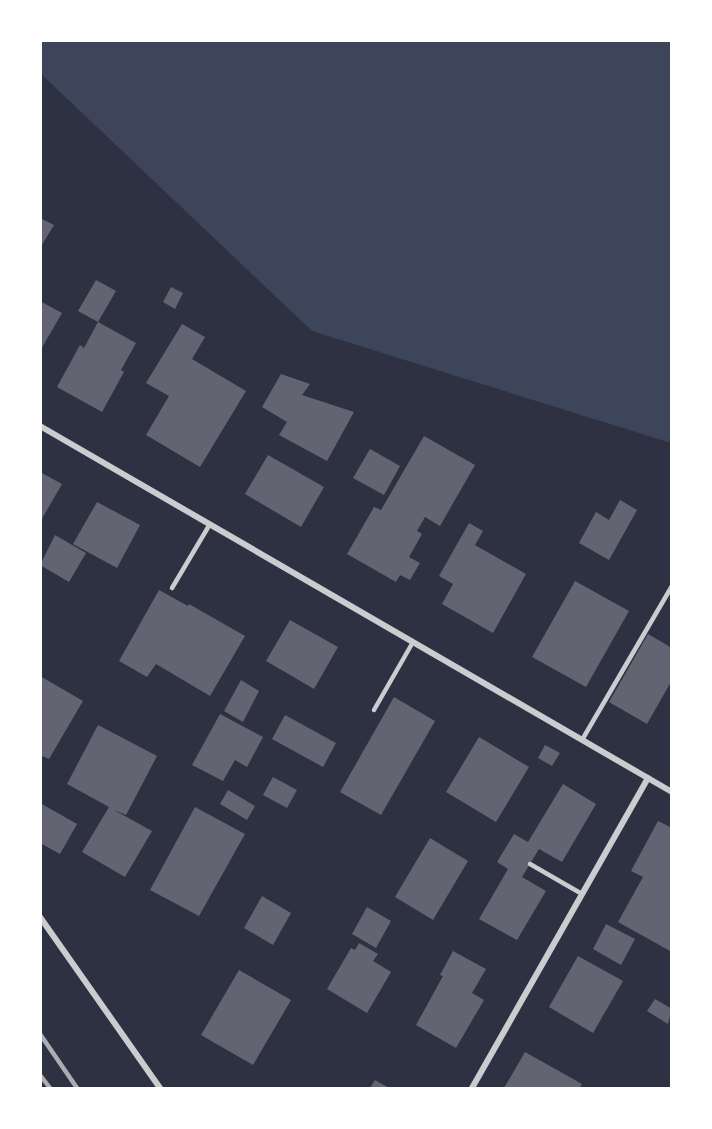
<svg xmlns="http://www.w3.org/2000/svg" width="712" height="1129" font-family="'Archivo Narrow',sans-serif">
  <rect width="100%" height="100%" fill="#2d3142"/>
  <!-- green -->
  <path fill="#3c4559" d="M40,41H671V443L312,331L41,74Z"/>
  <!-- building -->
  <g fill="#626471">
    <path d="M40,218L54,225L40,248Z"/>
    <path d="M96,280L116,291L98,322L136,343L121,370L124,372L102,412L57,387L80,345L84,348L98,322L78,311Z"/>
    <path d="M171,287L183,293L175,309L163,302Z"/>
    <path d="M40,301L62,313L40,351Z"/>
    <path d="M182,324L205,337L192,359L246,391L200,467L146,435L169,396L146,383Z"/>
    <path d="M281,374L310,384L302,395L354,412L327,461L279,435L287,422L262,407Z"/>
    <path d="M424,436L475,465L440,526L425,517L417,531L422,534L409,557L420,563L410,580L400,575L396,582L347,554L374,507L381,510Z"/>
    <path d="M370,449L400,466L384,495L353,478Z"/>
    <path d="M268,455L324,487L301,527L245,494Z"/>
    <path d="M40,472L62,484L40,522Z"/>
    <path d="M620,500L637,510L609,560L579,543L596,512L609,520Z"/>
    <path d="M97,502L140,525L117,568L73,544Z"/>
    <path d="M469,523L483,531L475,545L526,574L493,633L442,604L453,584L439,576Z"/>
    <path d="M55,535L86,553L69,582L40,565Z"/>
    <path d="M575,581L629,611L586,687L532,657Z"/>
    <path d="M159,590L188,606L189,604L245,636L210,696L156,664L147,677L119,661Z"/>
    <path d="M290,620L338,647L314,689L266,661Z"/>
    <path d="M648,634L672,648V680L647,724L609,702Z"/>
    <path d="M40,676L83,701L49,759L40,755Z"/>
    <path d="M241,680L259,691L243,722L224,711Z"/>
    <path d="M394,697L435,721L381,815L340,792Z"/>
    <path d="M220,714L263,737L247,767L235,760L223,781L192,765Z"/>
    <path d="M285,715L336,743L323,767L272,739Z"/>
    <path d="M98,725L157,756L126,815L114,810L152,831L125,877L82,852L109,807L67,784Z"/>
    <path d="M479,737L529,767L496,822L446,792Z"/>
    <path d="M545,745L560,753L552,766L538,758Z"/>
    <path d="M273,777L297,790L287,808L263,795Z"/>
    <path d="M563,784L596,804L562,862L539,849L522,877L546,891L517,940L479,919L508,869L497,862L514,834L528,842Z"/>
    <path d="M228,790L255,806L247,820L220,804Z"/>
    <path d="M40,803L77,824L60,854L40,843Z"/>
    <path d="M195,807L245,834L199,916L150,890Z"/>
    <path d="M658,821L672,828V952L618,922L643,877L631,871Z"/>
    <path d="M430,838L468,861L433,920L395,897Z"/>
    <path d="M262,896L291,913L273,945L244,928Z"/>
    <path d="M367,907L391,921L376,948L352,934Z"/>
    <path d="M606,924L635,939L621,965L593,949Z"/>
    <path d="M359,943L378,954L373,961L391,972L367,1013L327,989L351,948L355,950Z"/>
    <path d="M453,951L486,969L472,993L484,1000L456,1048L416,1025L443,976L440,975Z"/>
    <path d="M578,956L623,981L593,1033L549,1007Z"/>
    <path d="M239,970L291,1000L253,1065L201,1035Z"/>
    <path d="M655,999L672,1009L668,1024L647,1011Z"/>
    <path d="M525,1052L582,1084L580,1088H504Z"/>
    <path d="M375,1080L389,1088H370Z"/>
  </g>
  <g fill="none" stroke-linecap="round" stroke-linejoin="round">
    <!-- path -->
    <path stroke="#fff" stroke-width="4" d="M309,40H385"/>
    <!-- service -->
    <g stroke="#caccd0" stroke-width="4.5">
      <path d="M172,588L210,524"/>
      <path d="M374,710L413,642"/>
      <path d="M582,740L672,586"/>
      <path d="M530,864L582,894"/>
    </g>
    <!-- minor -->
    <g stroke="#caccd0" stroke-width="6">
      <path d="M40,426L672,792"/>
      <path d="M40,917L160,1088"/>
      <path d="M472,1088L648,778"/>
    </g>
    <!-- rail -->
    <g stroke="#abadb3" stroke-width="4.5">
      <path d="M40,1034L77,1088"/>
      <path d="M40,1075L50,1088"/>
    </g>
  </g>
  <!-- border -->
  <rect width="712" height="1129" fill="none" stroke="#ffffff" stroke-width="84"/>
</svg>
